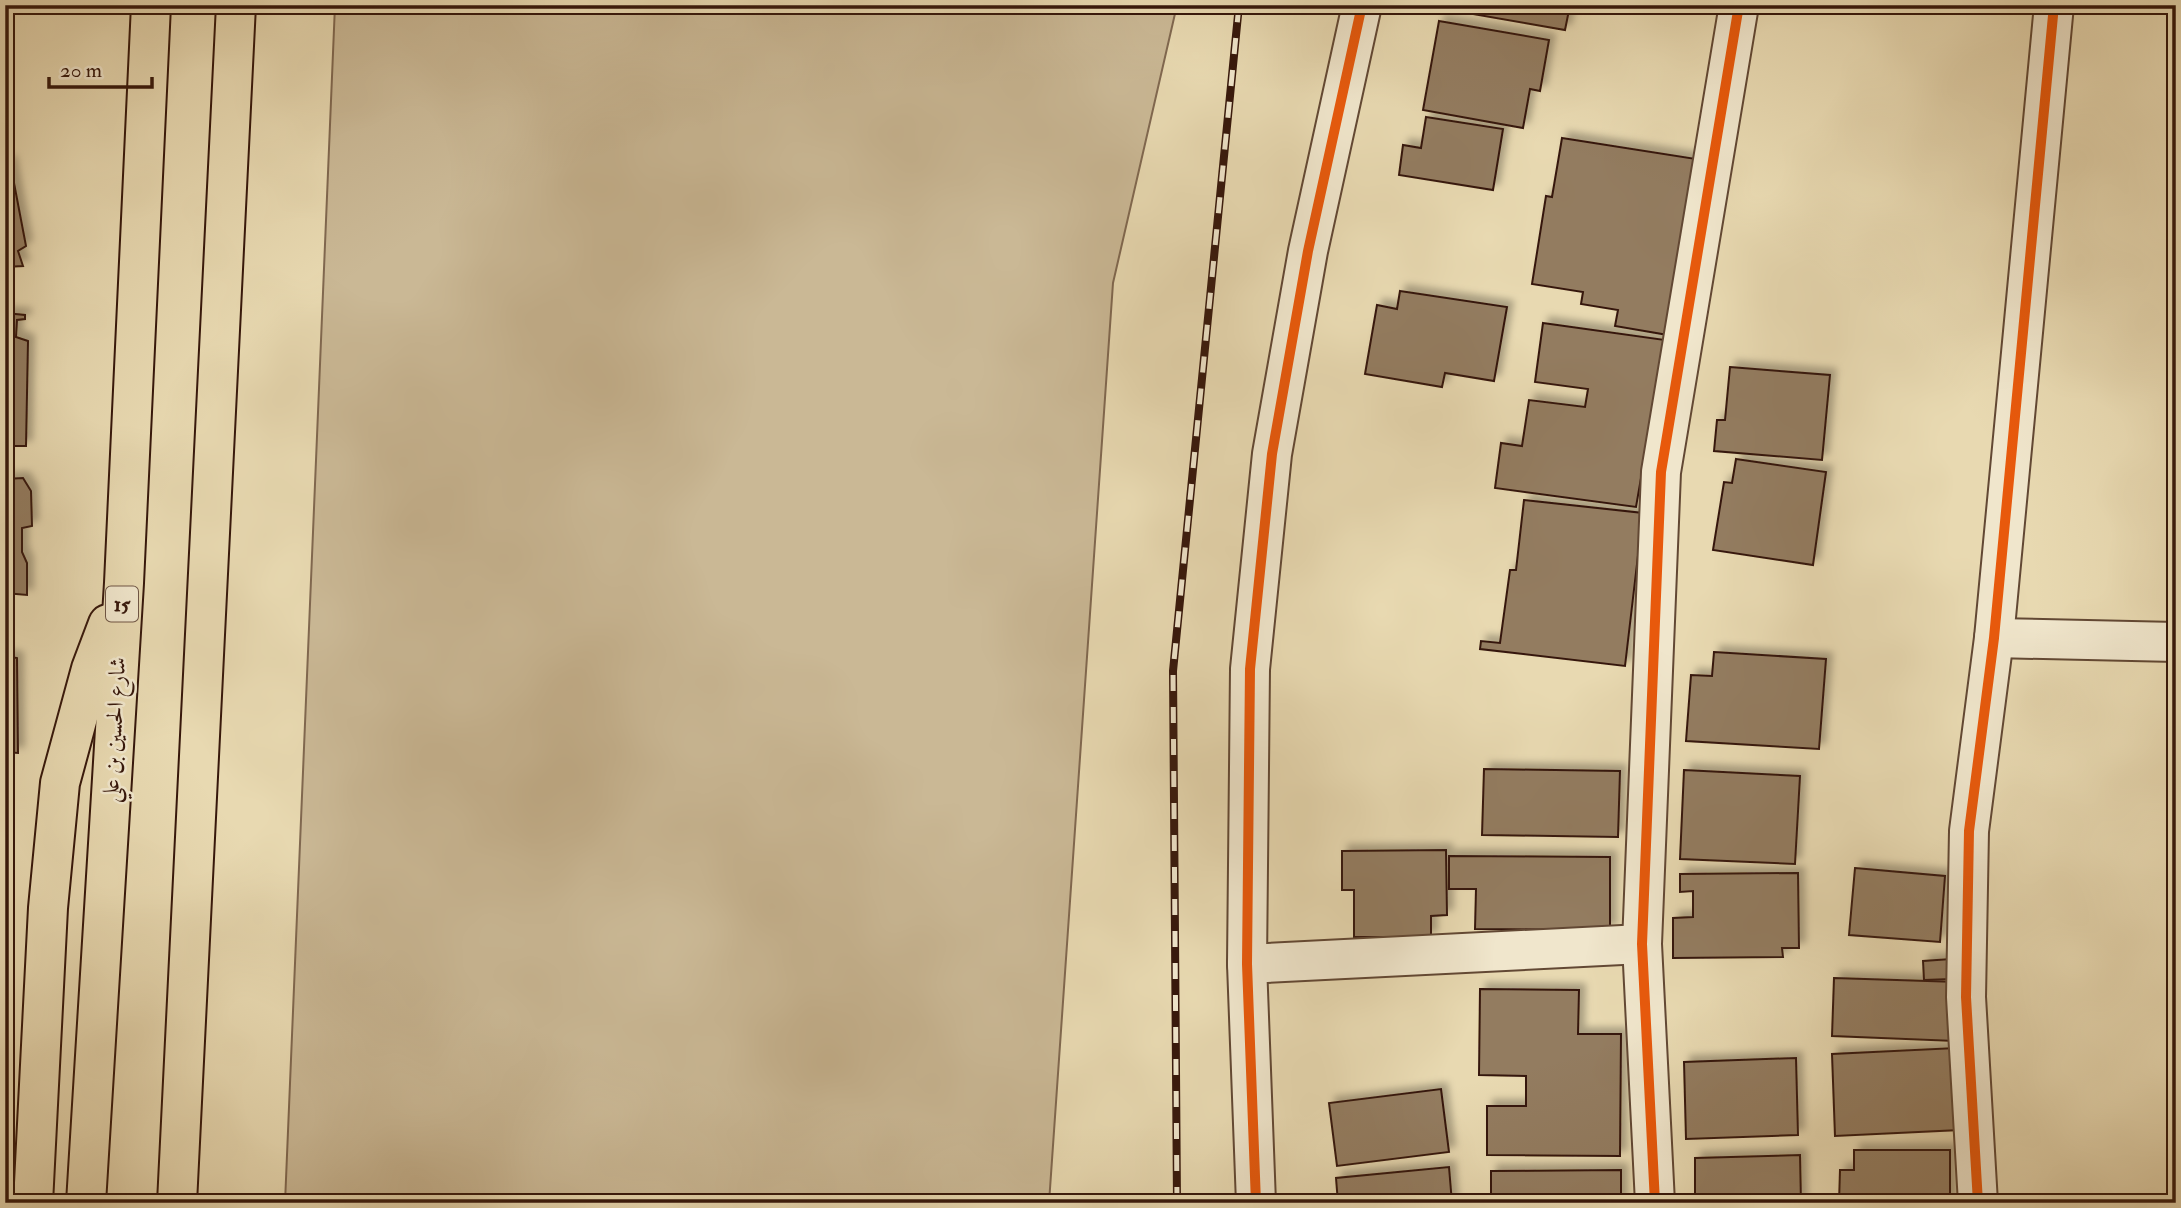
<svg xmlns="http://www.w3.org/2000/svg" width="2181" height="1208" font-family="'IM FELL Double Pica',Amiri,serif">
  <defs>
    <filter id="shadow"><feDropShadow dx="6" dy="-6" stdDeviation="3.5" flood-color="#0004"/></filter>
  </defs>
  <rect width="100%" height="100%" fill="#e8d9b1"/>
  <filter id="stains"><feTurbulence type="fractalNoise" baseFrequency=".00286" numOctaves="4"/><feColorMatrix values="0 0 0 0 .2 0 0 0 0 .09 0 0 0 0 .02 0 0 0 .5 -.17"/></filter>
  <radialGradient id="worn" r=".72"><stop offset=".6" stop-color="#630" stop-opacity="0"/><stop offset="1" stop-color="#630" stop-opacity=".3"/></radialGradient>
  <!-- green -->
  <path fill="#cab895" stroke="#806850" stroke-width="2" d="M335,5H1177L1113,283L1049,1203H285Z"/>
  <!-- building -->
  <g fill="#937c61" stroke="#36170b" stroke-width="2" filter="url(#shadow)">
    <path d="M1445,5H1570L1565,30L1444,9Z"/>
    <path d="M1439,21L1549,40L1540,91L1530,89L1523,128L1423,110Z"/>
    <path d="M1426,117L1503,129L1493,190L1399,175L1403,145L1421,148Z"/>
    <path d="M1562,138L1696,159L1668,335L1615,326L1618,310L1581,304L1583,292L1532,284L1546,196L1552,197Z"/>
    <path d="M10,162L26,246L18,251L23,266L5,267V164Z"/>
    <path d="M1400,291L1507,307L1494,381L1445,373L1442,387L1365,374L1377,305L1397,309Z"/>
    <path d="M5,313L25,315V319L17,320L16,337L28,341L26,446H5Z"/>
    <path d="M1543,323L1665,340L1636,507L1495,488L1501,443L1522,446L1529,400L1585,407L1588,389L1535,382Z"/>
    <path d="M1730,367L1830,375L1822,460L1714,451L1717,420H1725Z"/>
    <path d="M1736,459L1826,472L1813,565L1713,550L1724,482L1732,483Z"/>
    <path d="M23,478L31,491L32,526L22,528V552L27,563V595L5,593V479Z"/>
    <path d="M1524,500L1643,513L1625,666L1480,649L1481,641L1500,643L1510,570H1516Z"/>
    <path d="M1714,652L1826,659L1819,749L1686,741L1691,675L1712,676Z"/>
    <path d="M5,656L17,658L18,753L5,752Z"/>
    <path d="M1484,769L1620,771L1618,837L1482,835Z"/>
    <path d="M1684,770L1800,776L1795,864L1680,859Z"/>
    <path d="M1446,850L1447,915L1431,916V937H1354V890H1342V851Z"/>
    <path d="M1449,856L1610,857V930L1475,929L1476,889H1449Z"/>
    <path d="M1855,868L1945,876L1940,942L1849,935Z"/>
    <path d="M1798,873L1799,948H1782L1783,957L1673,958V918L1693,917V891L1680,892V874Z"/>
    <path d="M1951,959L1952,979L1924,980L1923,961Z"/>
    <path d="M1834,978L1958,982L1955,1041L1832,1036Z"/>
    <path d="M1480,989L1579,990L1578,1034H1621L1620,1156L1487,1155V1106H1526V1076L1479,1075Z"/>
    <path d="M1956,1048L1960,1130L1835,1136L1832,1054Z"/>
    <path d="M1796,1058L1798,1135L1686,1139L1684,1062Z"/>
    <path d="M1441,1089L1449,1152L1337,1166L1329,1103Z"/>
    <path d="M1854,1150H1950V1203H1839L1840,1170H1854Z"/>
    <path d="M1800,1155L1801,1203H1695V1158Z"/>
    <path d="M1449,1167L1452,1203H1338L1336,1178Z"/>
    <path d="M1621,1170V1203H1491V1171Z"/>
  </g>
  <g fill="none" stroke-linecap="round" stroke-linejoin="round">
    <defs>
      <g id="minor">
        <path d="M1994,638L2176,642"/>
        <path d="M1247,964L1642,944"/>
        <path d="M1256,1203L1247,964L1250,669L1272,454L1308,251L1362,5"/>
        <path d="M1655,1203L1642,944L1661,472L1739,5"/>
        <path d="M1978,1203L1966,997L1969,831L1994,638L2054,5"/>
      </g>
      <g id="highway">
        <path d="M33,1203L48,908L60,783L91,669L108,624"/>
        <path d="M86,1203L124,583L151,5"/>
        <path d="M177,1203L236,5"/>
      </g>
    </defs>
    <!-- minor casing -->
    <use href="#minor" stroke="#624834" stroke-width="42"/>
    <!-- highway casing -->
    <use href="#highway" stroke="#36170b" stroke-width="42"/>
    <!-- minor -->
    <use href="#minor" stroke="#f0e6cc" stroke-width="38"/>
    <!-- highway -->
    <use href="#highway" stroke="#e8d9b1" stroke-width="38"/>
    <defs>
      <path id="rail" d="M1177,1203L1173,671L1239,5"/>
    </defs>
    <!-- rail casing -->
    <use href="#rail" stroke="#36170b" stroke-width="8"/>
    <!-- rail -->
    <use href="#rail" stroke="#f0e6cc" stroke-width="5" stroke-dasharray="16" stroke-linecap="butt"/>
    <defs>
      <g id="cycleway">
        <path d="M1256,1203L1247,964L1250,669L1272,454L1308,251L1362,5"/>
        <path d="M1655,1203L1642,944L1661,472L1739,5"/>
        <path d="M1978,1203L1966,997L1969,831L1994,638L2054,5"/>
      </g>
    </defs>
    <!-- cycleway casing -->
    <use href="#cycleway" stroke="#f0e6cc" stroke-width="15"/>
    <!-- cycleway -->
    <use href="#cycleway" stroke="#e8590c" stroke-width="10"/>
  </g>
  <g text-anchor="middle" dominant-baseline="central" stroke-width="5" stroke-linejoin="round" paint-order="stroke">
    <!-- shield labels -->
    <rect fill="#f0e6cc" stroke="#6e5545" stroke-width="2" x="106" y="586.5" width="32" height="35" rx="5"/>
    <g font-size="21" font-weight="bold" fill="#36170b">
      <text x="122" y="604">15</text>
    </g>
    <!-- street labels -->
    <g font-size="23" fill="#36170b" stroke="#f0e6cc">
      <text transform="translate(114 730) rotate(-87)">شارع الحسين بن علي</text>
    </g>
  </g>
  <!-- margin -->
  <rect width="2181" height="1208" fill="none" stroke="#e8d9b1" stroke-width="28"/>
  <rect x="7" y="7" width="2167" height="1194" fill="none" stroke="#36170b" stroke-width="3.5"/>
  <rect x="14" y="14" width="2153" height="1180" fill="none" stroke="#36170b" stroke-width="2"/>
  <!-- scale -->
  <path d="M49 77v10h103v-10" fill="none" stroke="#36170b" stroke-width="3.5"/>
  <text x="60" y="77" font-size="21" fill="#36170b" stroke="#f0e6cc" stroke-width="5" paint-order="stroke">20 m</text>
  <rect width="100%" height="100%" filter="url(#stains)"/>
  <rect width="100%" height="100%" fill="url(#worn)"/>
</svg>
